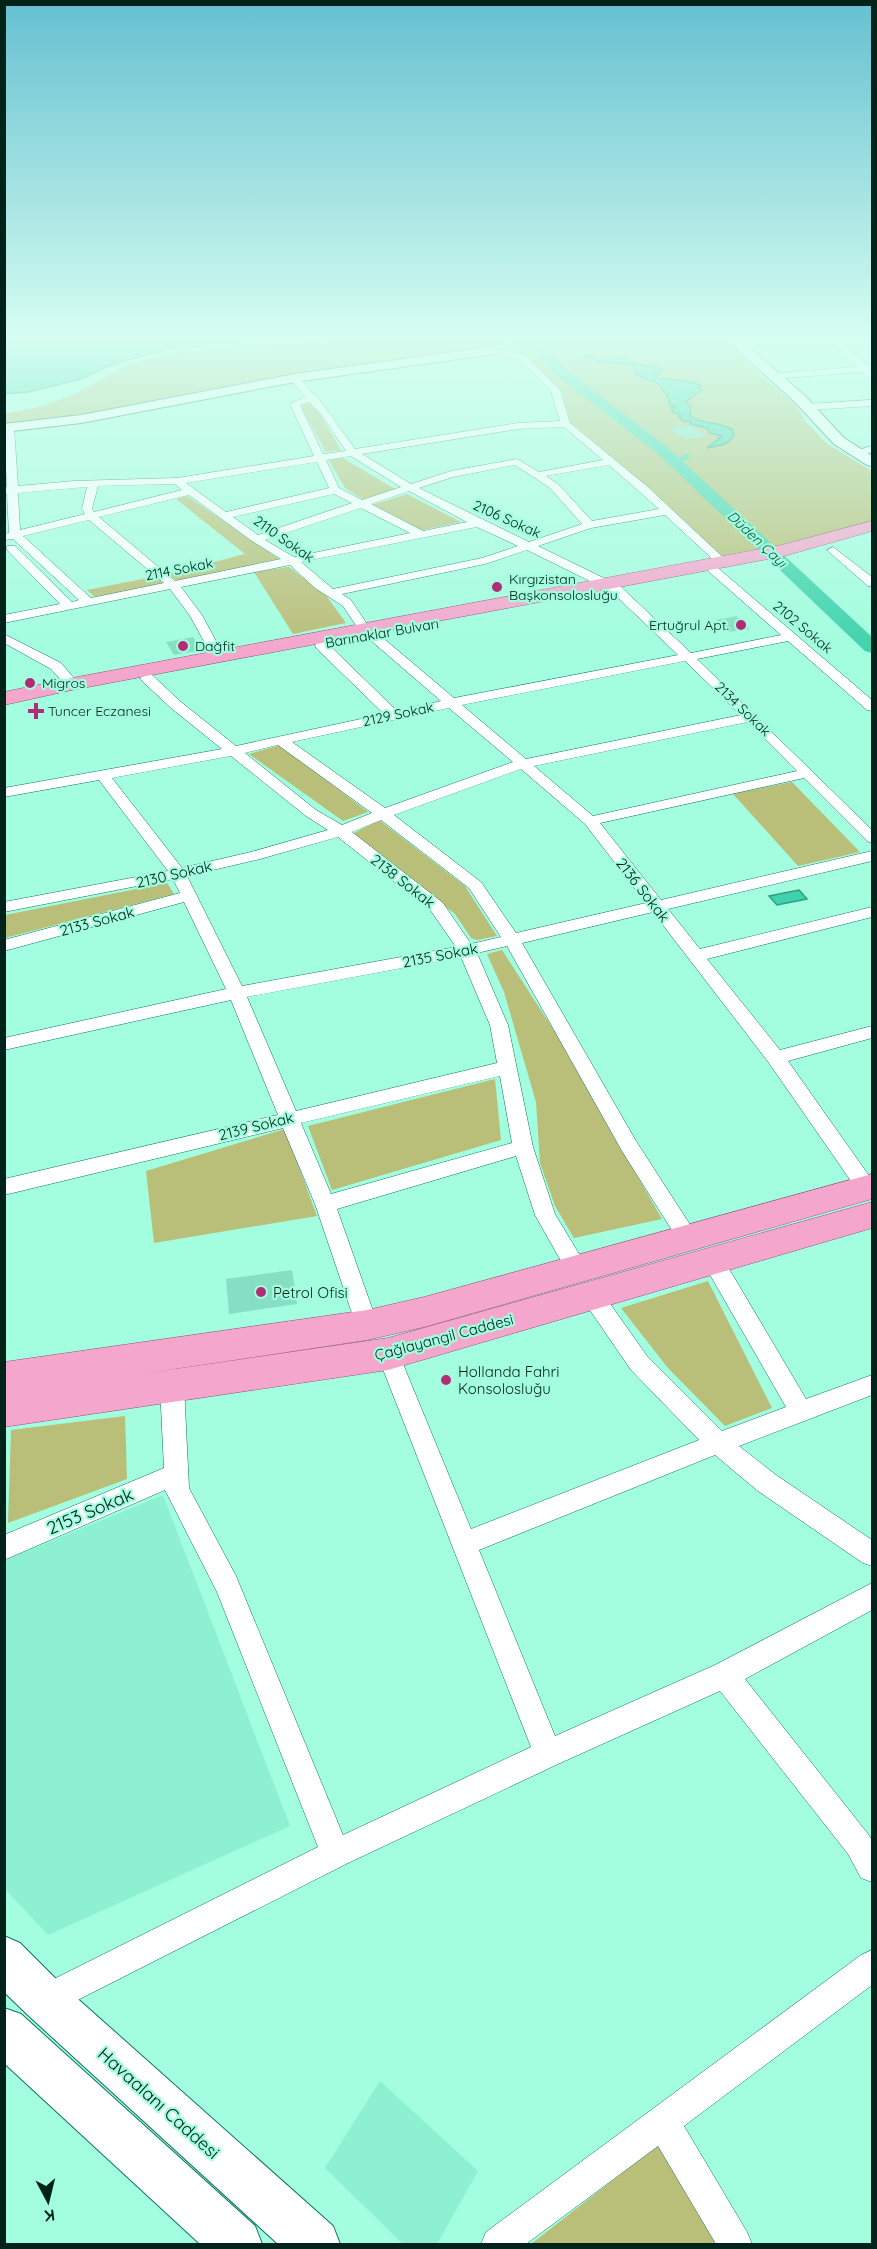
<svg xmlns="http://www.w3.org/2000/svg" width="877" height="2249" font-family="Quicksand,sans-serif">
  <rect width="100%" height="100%" fill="#a3fddf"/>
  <!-- built -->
  <g fill="#8df1d1">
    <path d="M163,1495L290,1826L48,1935L5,1889V1560Z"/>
    <path d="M380,2081L478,2171L437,2244H403L325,2168Z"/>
  </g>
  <!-- green -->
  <g fill="#b9be78">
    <path d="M344,335H720L766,380L795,404L807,423L826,443L872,471V520C823,538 773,548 721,558L645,485L570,422L562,391L516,348L491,349L5,426L4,414L39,407L73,395L131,363L167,354L306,343Z"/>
    <path d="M309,401L314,404L341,450L326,452L300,405Z"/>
    <path d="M341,457L395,489L364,500L345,488L328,459Z"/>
    <path d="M407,494L461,522L418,531L372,505Z"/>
    <path d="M187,496L282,561L177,581L168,574L245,554L176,499Z"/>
    <path d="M289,567L325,594L346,623L293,634L254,572Z"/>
    <path d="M157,576L165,584L95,597L87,590Z"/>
    <path d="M280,745L368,812L343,821L249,754Z"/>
    <path d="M792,782L860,852L798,866L733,794Z"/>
    <path d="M379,820L465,886L497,936L477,940L471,938L455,914L352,834Z"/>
    <path d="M167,883L174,894L5,938V915Z"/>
    <path d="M502,950L555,1032L662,1219L574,1238L555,1206L540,1163L536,1102L504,992L487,954Z"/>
    <path d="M495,1079L501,1140L332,1190L308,1126Z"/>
    <path d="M285,1129L317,1216L154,1243L146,1171Z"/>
    <path d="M708,1281L772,1408L725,1426L668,1368L621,1308Z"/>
    <path d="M125,1416L127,1479L8,1523L11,1430Z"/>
    <path d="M663,2141L721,2244H531Z"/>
  </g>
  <!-- water -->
  <g fill="#40d2ac" stroke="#2d9e80" stroke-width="1.5">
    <path d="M5,335H292L166,349L108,366L81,379L28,392L5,394Z"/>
    <path d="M588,355L605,359L626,358L637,364L661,368L662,372L655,375L658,378L692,382L700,385L702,390L685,402L691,407L690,416C703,425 720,421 733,430L734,436L725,444L707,448L722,436L710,433L707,428L690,424L691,421H683L679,417L681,415L674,413L671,408L676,406L670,405L668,396L657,383L635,374L636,368L633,365L601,362L583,356Z"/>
    <path d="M799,890L807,899L777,905L769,896Z"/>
  </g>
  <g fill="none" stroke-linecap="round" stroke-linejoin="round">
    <!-- canal -->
    <g fill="#40d2ac" fill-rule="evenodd">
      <path d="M542,341L558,344L559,346L555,348L539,345Z"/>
      <path d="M686,454L689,455V459L675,465L671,462Z"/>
    </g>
    <!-- river -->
    <path fill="#40d2ac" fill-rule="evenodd" d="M534,335H546L549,352L568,371L666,446L872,637V653L865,651L656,452L558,377L537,353Z"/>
  </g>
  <!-- building -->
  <g fill="#86dfc2">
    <path d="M691,425L706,436L685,439L670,428Z"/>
    <path d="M736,616L750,629L729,632L716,620Z"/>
    <path d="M193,637L201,650L174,655L166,642Z"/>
    <path d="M292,1270L297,1304L229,1314L226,1279Z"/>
  </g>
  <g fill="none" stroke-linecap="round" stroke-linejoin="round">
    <defs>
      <g id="street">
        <path d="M826,335H835L867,366L872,365V377H868L862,372L770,379L768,377L773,374L857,367Z"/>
        <path d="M489,348L526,356L560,390L570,423L649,488L728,562L722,566L718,564L665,515L591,528L538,546L620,586L691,653L781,635L708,571L710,568H718L872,700V711L867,710L788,641L697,659L872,830V843L867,841L804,778L600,823L661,900L872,851V861L668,909L700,949L872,907V917L707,959L780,1050L872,1026V1038L788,1061L872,1180V1194L867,1196L860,1194L769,1063L653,912L522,943L636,1141L698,1237L694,1243L687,1245L680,1243L622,1151L507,946L477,953L508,1025L533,1147L555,1214L588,1269L585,1275L577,1278L569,1275L535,1215L516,1156L337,1209L378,1325L375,1332L367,1334L359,1332L356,1325L315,1204L283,1128L4,1195V1179L278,1115L231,1000L4,1050V1038L226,989L184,902L4,951V940L180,893L173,879L4,912V902L168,871L99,780L4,797V788L222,749L171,708L142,681L140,678L147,674L152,675L181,702L236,746L384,714L316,648L315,645L321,641L326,642L397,711L441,701L368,638L367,633H361L343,606L315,588L290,565L181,587L202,615L224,656L218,660L212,656L190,616L170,589L4,623V615L60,604L7,550V546H15L72,602L79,600L13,539L4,540V534L9,533L7,494H4V488L7,487L4,427L9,425L14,428L18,486L74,481L177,478L314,456L290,404L305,397L290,378L295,375L298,376L313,394L316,395L355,449L518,423L560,421L551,391L520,360L486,353L485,351ZM309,402L321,414L346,451L323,454L300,405ZM564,427L603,460L539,472L517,459L451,471L411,484L362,454L518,429ZM351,456L401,487L362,500L339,488L326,460ZM317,462L329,488L226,512L186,483ZM515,465L550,488L582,524L529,542L419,488L453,477ZM609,465L659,509L592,521L558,484L546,476ZM175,484L182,490L94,512L92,509L98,486ZM87,487L82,509L85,514L20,530L18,493ZM409,491L467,522L423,531L371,504ZM334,494L352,503L258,535L233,517ZM189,495L252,541L281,559L175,581L99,517ZM361,508L410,533L294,557L265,540ZM89,520L164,583L91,598L23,536ZM477,527L518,546L482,558L333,589L301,562ZM527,550L612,592L678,655L454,698L376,632H370L371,630L351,600L342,594L485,564ZM685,661L741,715L526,759L462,705ZM449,708L513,762L385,808L292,742ZM748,722L797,771L593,816L534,766ZM278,745L372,813L342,825L316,810L245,753ZM231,756L306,816L328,830L251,852L182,868L112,778ZM521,769L585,824L646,903L516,933L481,882L394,815ZM381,820L469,888L501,937L471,944L443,903L352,832ZM338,837L431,911L456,947L242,986L187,876L260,859ZM461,957L490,1025L497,1063L296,1111L247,997ZM500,1076L512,1143L331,1194L301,1123Z"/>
        <path d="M872,400V406L809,410L804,407L809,404Z"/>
        <path d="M872,446V452L854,456L849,453Z"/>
        <path d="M833,547L872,577V586H868L829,552L827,550Z"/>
        <path d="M4,634L61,663L79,684L77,687H67L51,669L4,643Z"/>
        <path d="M720,1264L728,1267L806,1399L872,1375V1395L739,1446L776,1475L872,1540V1566L863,1563L758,1491L715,1455L479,1550L555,1736L715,1665L872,1583V1610L745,1679L868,1834L872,1840V1882L861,1878L848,1854L720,1691L558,1764L346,1864L56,2011L45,2016L34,2011L29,2000L34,1989L318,1847L217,1592L165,1490L4,1560V1535L164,1468L160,1386L164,1379L172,1376L180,1379L184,1386L189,1488L236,1576L343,1835L531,1747L377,1354L380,1347L388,1344L396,1347L471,1529L699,1440L631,1370L583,1300L580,1294L583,1288L591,1285L599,1288L647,1356L722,1431L786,1407L709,1273L712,1267Z"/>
        <path d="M872,1950V1985L684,2126L747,2232L752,2244H716L658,2146L526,2244H481L486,2232L861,1955Z"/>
      </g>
      <g id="secondary">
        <path d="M721,335H735L805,396L844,438L872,456V466L867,465L834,444L795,402Z"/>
        <path d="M489,347L495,351L494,354L295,382L81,423L4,432V424L81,415L295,374Z"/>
        <path d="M4,1936L20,1943L61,1984L333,2226L340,2244H278L29,2016L4,1992Z"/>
        <path d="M4,2008L21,2014L255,2226L262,2244H200L4,2063Z"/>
      </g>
      <g id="primary">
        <path d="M872,521V531L784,556L72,690L4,705V692L72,678L782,545Z"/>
        <path d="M872,1174V1199L424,1327L367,1340L134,1375L388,1338L872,1202V1228L388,1370L4,1427V1362L367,1310L424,1297Z"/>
      </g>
    </defs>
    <!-- street casing -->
    <use href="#street" stroke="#0b765e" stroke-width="1"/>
    <!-- secondary casing -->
    <use href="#secondary" stroke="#0b765e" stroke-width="2"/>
    <!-- primary casing -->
    <use href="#primary" stroke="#9a5279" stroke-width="1"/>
    <!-- street -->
    <use href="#street" fill="#fff" fill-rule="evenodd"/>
    <!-- secondary -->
    <use href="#secondary" fill="#fff" fill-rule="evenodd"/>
    <!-- primary -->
    <use href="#primary" fill="#f4a6cd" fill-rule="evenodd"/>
  </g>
  <!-- sky -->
  <linearGradient id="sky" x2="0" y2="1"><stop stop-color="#65c0d0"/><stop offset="0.52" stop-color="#d6fef1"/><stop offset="1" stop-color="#d6fef1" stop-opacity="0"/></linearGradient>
  <rect width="877" height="650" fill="url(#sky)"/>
  <!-- markers -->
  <g fill="#b02c75" stroke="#a3fddf" stroke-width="2">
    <circle cx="497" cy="587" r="6"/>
    <circle cx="741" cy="625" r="6"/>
    <circle cx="183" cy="646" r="6"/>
    <circle cx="30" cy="683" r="6"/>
    <path d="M33 702h6v6h6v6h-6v6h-6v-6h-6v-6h6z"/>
    <circle cx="261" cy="1292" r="6"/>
    <circle cx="446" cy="1380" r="6"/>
  </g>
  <g text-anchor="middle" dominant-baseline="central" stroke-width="4.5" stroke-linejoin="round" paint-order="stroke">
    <!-- far-street labels -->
    <g font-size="14" fill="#002319" stroke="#a3fddf">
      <text transform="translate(507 519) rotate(24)">2106 Sokak</text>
      <text transform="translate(284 539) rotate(35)">2110 Sokak</text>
      <text transform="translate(179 569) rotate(-11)">2114 Sokak</text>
      <text transform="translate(803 627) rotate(40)">2102 Sokak</text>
      <text transform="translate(382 633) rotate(-10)">Barınaklar Bulvarı</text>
      <text transform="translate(743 709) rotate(44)">2134 Sokak</text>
      <text transform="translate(398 714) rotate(-12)">2129 Sokak</text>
    </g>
    <!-- far-water labels -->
    <g font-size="14" font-style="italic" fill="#144f3f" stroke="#a3fddf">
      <text transform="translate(757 539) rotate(43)">Düden Çayı</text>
    </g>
    <!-- far-poi labels -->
    <g font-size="14" fill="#002319" stroke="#a3fddf" text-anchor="start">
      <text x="509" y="579">Kırgızistan<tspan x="509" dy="16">Başkonsolosluğu</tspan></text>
      <text x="729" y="625" text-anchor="end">Ertuğrul Apt.</text>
      <text x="195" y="646">Dağfit</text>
      <text x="42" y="683">Migros</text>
      <text x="48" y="711">Tuncer Eczanesi</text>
    </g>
    <!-- street labels -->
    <g font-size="15" fill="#002319" stroke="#a3fddf">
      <text transform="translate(174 874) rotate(-13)">2130 Sokak</text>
      <text transform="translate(403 881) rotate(38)">2138 Sokak</text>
      <text transform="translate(643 890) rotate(52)">2136 Sokak</text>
      <text transform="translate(97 921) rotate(-15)">2133 Sokak</text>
      <text transform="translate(440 955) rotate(-11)">2135 Sokak</text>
      <text transform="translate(256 1126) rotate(-14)">2139 Sokak</text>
      <text transform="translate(444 1337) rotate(-15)">Çağlayangil Caddesi</text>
    </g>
    <!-- poi labels -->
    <g font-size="15" fill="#002319" stroke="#a3fddf" text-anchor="start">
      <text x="273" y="1292">Petrol Ofisi</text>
      <text x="458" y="1371">Hollanda Fahri<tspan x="458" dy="17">Konsolosluğu</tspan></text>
    </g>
    <!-- near-street labels -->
    <g font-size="18" fill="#002319" stroke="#a3fddf">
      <text transform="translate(90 1511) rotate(-23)">2153 Sokak</text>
      <text transform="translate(159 2103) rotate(42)">Havaalanı Caddesi</text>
    </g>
  </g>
  <!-- border -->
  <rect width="877" height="2249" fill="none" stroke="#002319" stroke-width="12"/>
  <!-- north arrow -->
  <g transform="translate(48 2201) rotate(173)" stroke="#a3fddf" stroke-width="4.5" paint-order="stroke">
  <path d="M0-4.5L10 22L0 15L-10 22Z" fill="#002319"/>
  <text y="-9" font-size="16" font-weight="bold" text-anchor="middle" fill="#002319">K</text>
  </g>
</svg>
